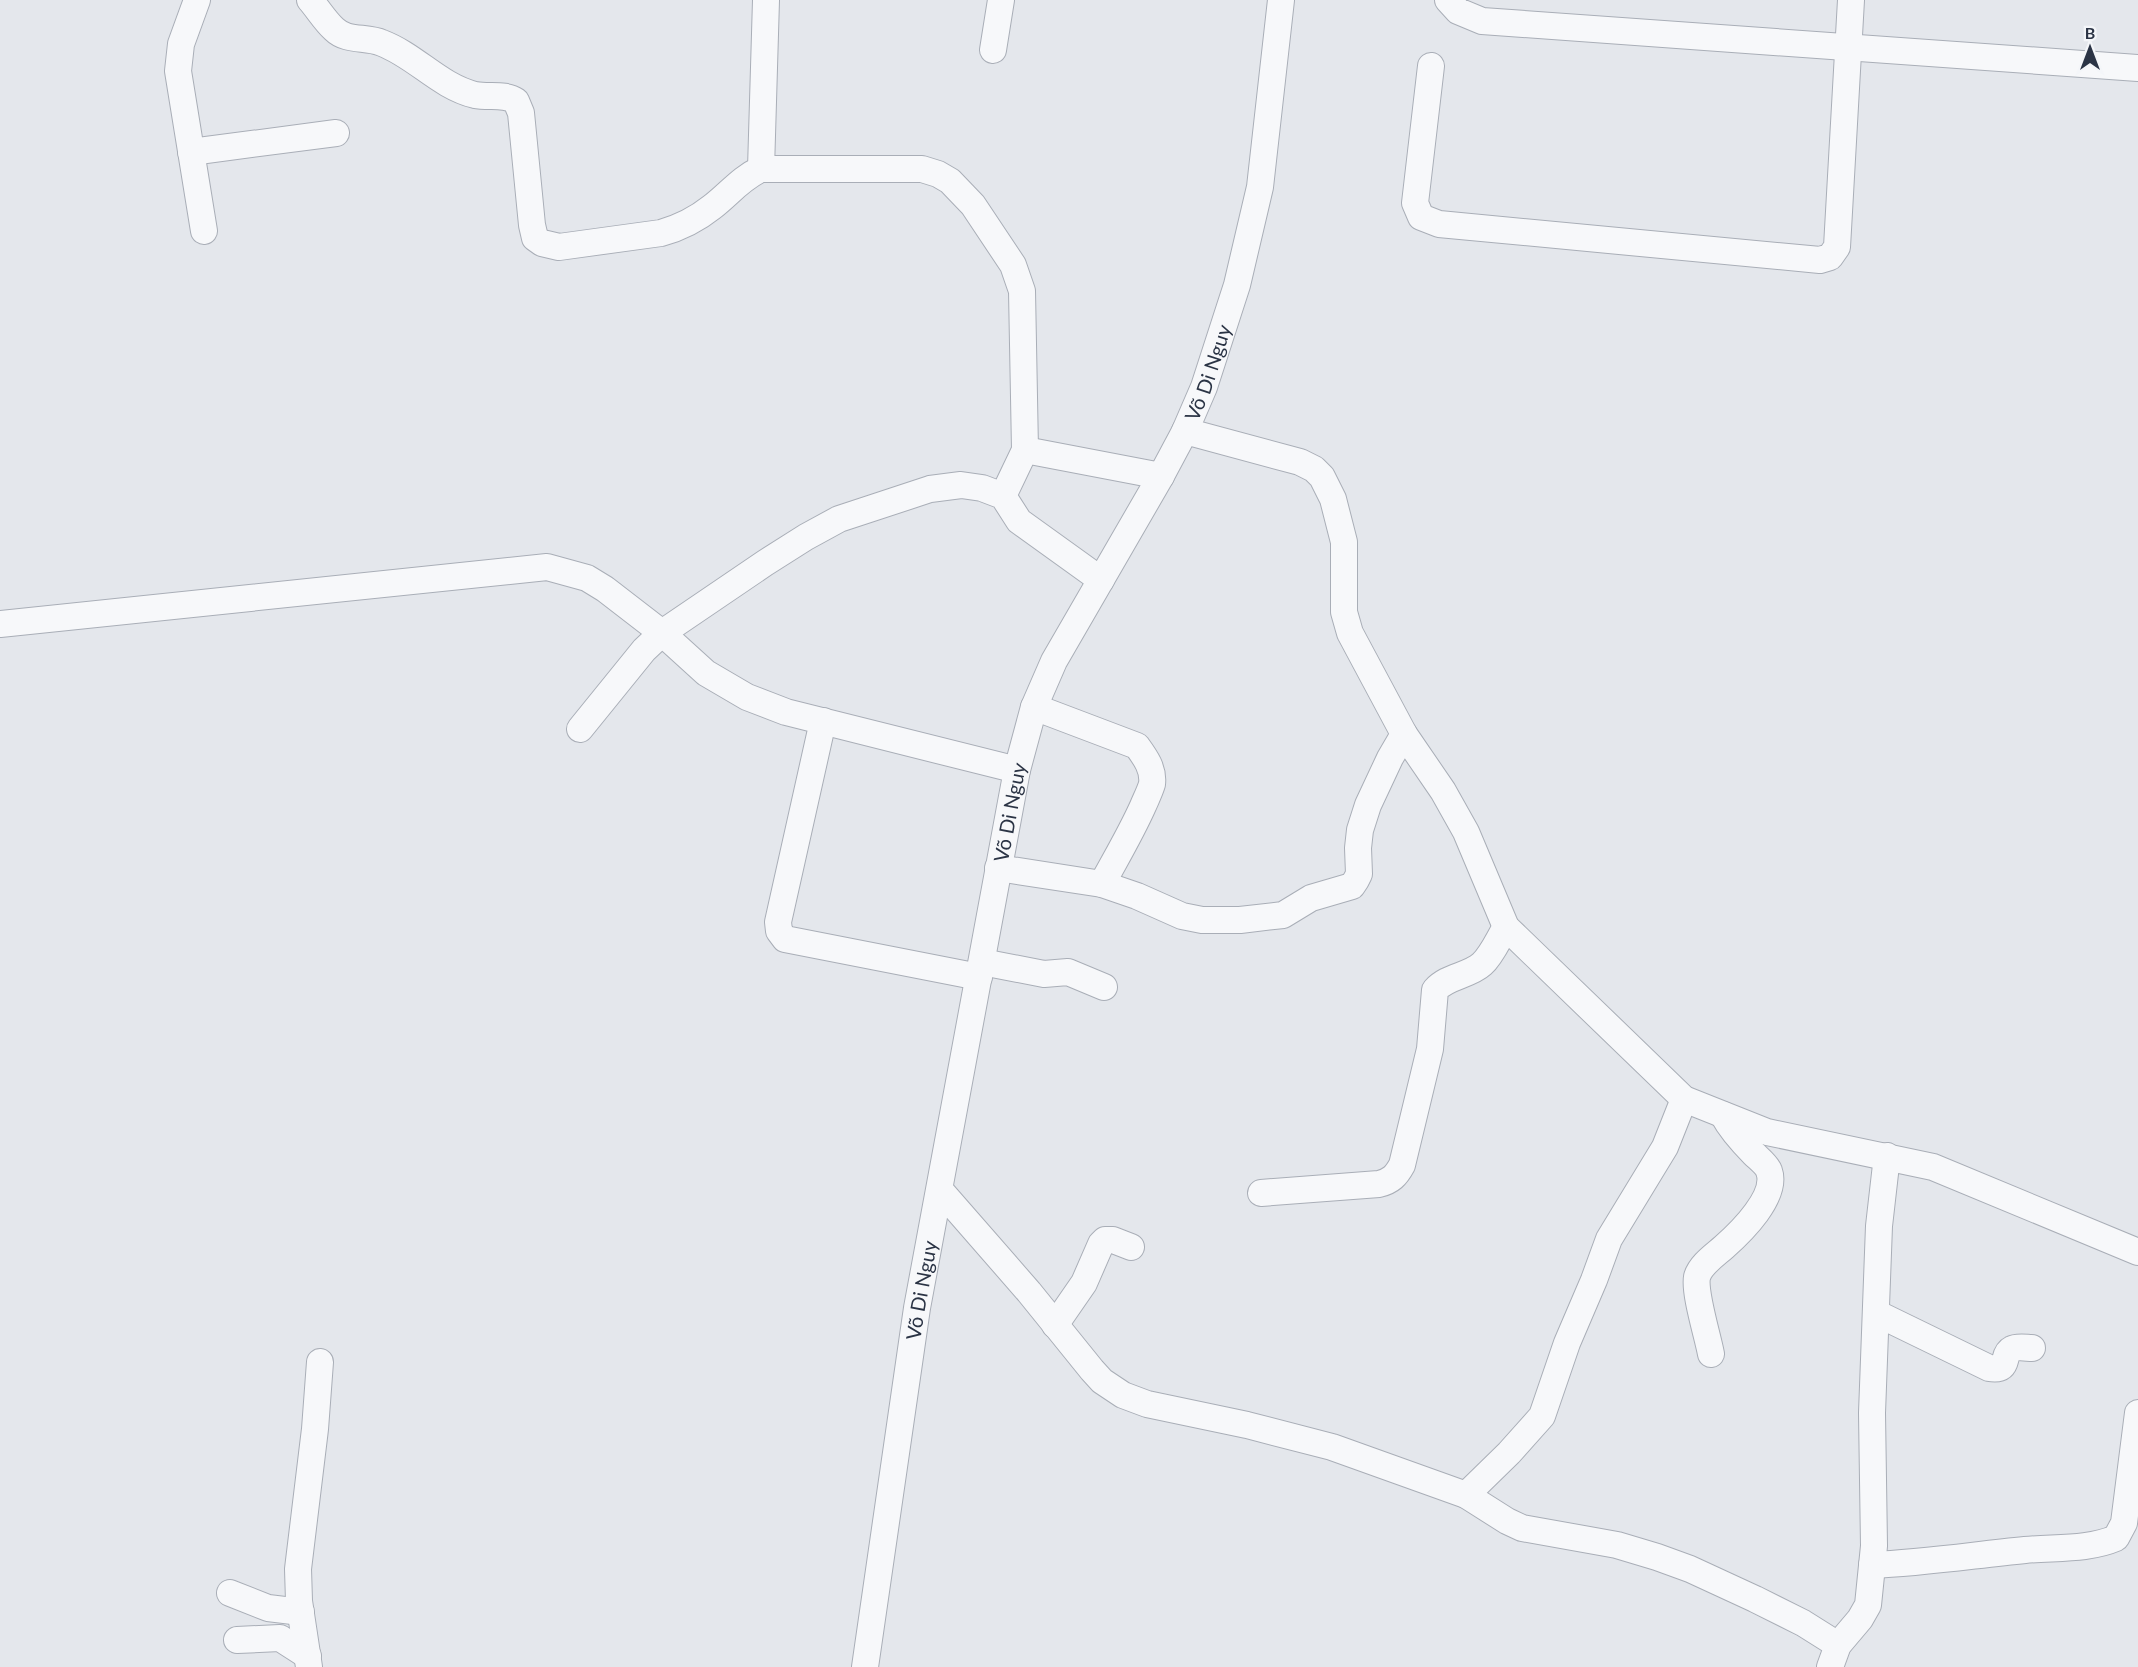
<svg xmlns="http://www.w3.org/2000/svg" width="2138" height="1667" font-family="Lato,sans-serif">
  <rect width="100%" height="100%" fill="#e4e7ec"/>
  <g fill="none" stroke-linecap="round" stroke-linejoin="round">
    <defs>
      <g id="minor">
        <path d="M197,0L181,44L178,71L204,231"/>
        <path d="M310,0C318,9 325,21 334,29C347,42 366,36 382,43C416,56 439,86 475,95C489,98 504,93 516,101L521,113L532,225L535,238L542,243L559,247L661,233C679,228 697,219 712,207C729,194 741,178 761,169H922L938,174L950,181L973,205L1013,265L1022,291L1025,450L1003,496"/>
        <path d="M1448,0L1458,11L1482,21L2138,68"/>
        <path d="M993,50L1001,0"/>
        <path d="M1431,66L1415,203L1421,217L1439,224L1820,260L1830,257L1837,247L1851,0"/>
        <path d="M191,152L336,133"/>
        <path d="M761,169L766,0"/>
        <path d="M1185,431L1300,462L1314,469L1322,477L1333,499L1344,542V612L1350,633L1404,734L1443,791L1466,832L1506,927L1684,1099L1767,1132L1933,1167L2138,1252"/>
        <path d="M1025,450L1161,476"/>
        <path d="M0,624L547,567L587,578L605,589L662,633L706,673L747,697L786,712L1017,770"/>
        <path d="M1034,707L1137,746C1145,757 1154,769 1152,784C1150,791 1146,799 1143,806C1131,833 1116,858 1102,884"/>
        <path d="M823,721L778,922L779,931L785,939L979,977"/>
        <path d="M580,729L644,650L662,633L765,563L806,537L839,519L930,489L961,485L982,488L1003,496L1019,521L1101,580"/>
        <path d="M998,868L1102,884L1137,896L1182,916L1202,920H1240L1283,915L1311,898L1352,886L1356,880L1359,874L1358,848L1360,830L1368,805L1390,758L1404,734"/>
        <path d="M982,962L1044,974L1068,972L1104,987"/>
        <path d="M940,1190L1029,1292L1092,1370L1102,1381L1123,1395L1147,1404L1247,1425L1332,1447L1466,1495L1507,1521L1522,1528L1617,1545L1657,1557L1690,1569L1755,1599L1803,1623L1838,1645"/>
        <path d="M1261,1193L1379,1184C1391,1181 1396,1176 1402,1165L1430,1049L1435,990C1447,976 1469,976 1482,964C1492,955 1499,938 1506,927"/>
        <path d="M1876,1313L1989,1368C2012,1372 2000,1355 2012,1349C2017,1346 2027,1348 2032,1348"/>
        <path d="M1055,1325L1084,1283L1101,1244L1105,1240H1113L1131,1247"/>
        <path d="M1711,1354C1708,1337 1694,1293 1697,1277C1700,1265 1715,1255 1724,1247C1741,1232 1778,1196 1769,1171C1767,1165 1759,1159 1754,1154C1742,1142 1731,1130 1723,1115"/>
        <path d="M1466,1495L1509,1453L1542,1416L1567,1343L1594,1280L1609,1239L1665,1147L1684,1099"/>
        <path d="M1872,1565C1923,1563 1974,1555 2025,1550C2055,1547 2088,1550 2116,1538L2124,1523L2138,1413"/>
        <path d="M230,1593L268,1608L301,1612"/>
        <path d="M237,1640L280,1638L308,1656"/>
        <path d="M309,1667L299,1601L298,1569L315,1429L320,1362"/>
        <path id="s1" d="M865,1667L917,1308L1017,770L1034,707L1054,661L1161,476L1185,431L1204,387L1237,285L1260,187L1281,0"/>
        <path d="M1830,1667L1838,1645L1860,1619L1868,1605L1874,1546L1872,1413L1879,1226L1887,1156"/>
      </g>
    </defs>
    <!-- minor casing -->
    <use href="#minor" stroke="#a9aeb7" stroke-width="28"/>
    <!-- minor -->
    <use href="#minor" stroke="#f7f8fa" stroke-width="26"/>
  </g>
  <g text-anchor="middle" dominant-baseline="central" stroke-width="4.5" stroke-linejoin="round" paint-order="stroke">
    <!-- street labels -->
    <g font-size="20" fill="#2b3445" stroke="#f4f6f9">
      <text stroke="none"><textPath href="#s1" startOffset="1353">Võ Di Nguy</textPath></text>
      <text stroke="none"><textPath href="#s1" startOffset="867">Võ Di Nguy</textPath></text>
      <text stroke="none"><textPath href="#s1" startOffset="381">Võ Di Nguy</textPath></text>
    </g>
  </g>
  <!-- north arrow -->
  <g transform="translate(2090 48)" stroke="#f4f6f9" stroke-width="4.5" paint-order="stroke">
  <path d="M0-4.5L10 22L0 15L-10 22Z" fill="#2b3445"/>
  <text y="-9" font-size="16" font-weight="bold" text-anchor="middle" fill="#2b3445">B</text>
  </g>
</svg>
